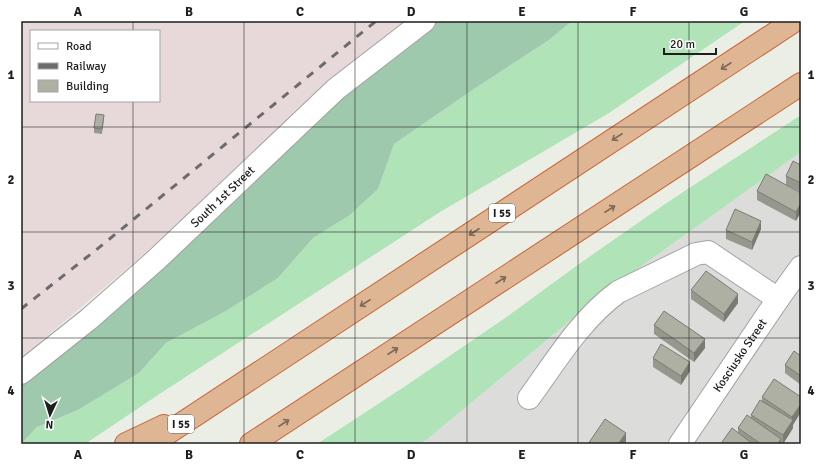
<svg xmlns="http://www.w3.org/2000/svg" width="822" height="465" font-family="Signika,sans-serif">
  <rect width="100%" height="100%" fill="#ebeee5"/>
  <!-- residential -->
  <path fill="#dcdcdb" d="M801,152V444H427L425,441L601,295Z"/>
  <!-- industrial -->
  <path fill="#e7d8da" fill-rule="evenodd" d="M21,21H405L323,86L164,237L21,358ZM31,31H159V101H31Z"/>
  <!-- grass -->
  <g fill="#b0e3b8">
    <path d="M572,21H745L609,113L440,212L161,393L85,444H21L37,427L78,410L139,373L166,343L226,311L278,278L313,238L350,215L378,189L394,144L474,89L549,40Z"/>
    <path d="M801,115V152L601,295L425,441L419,444H317L410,383L508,316L579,264L668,202Z"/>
  </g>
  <!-- forest -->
  <path fill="#9ec9ad" d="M438,21H572L549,40L474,89L394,144L378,189L350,215L313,238L278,278L226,311L166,343L139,373L78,410L37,427L21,444V383L345,95Z"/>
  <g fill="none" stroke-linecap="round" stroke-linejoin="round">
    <defs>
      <g id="minor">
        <path id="s1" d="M21,373L89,319L157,259L336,89L424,21"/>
        <path d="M529,398C556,361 580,320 618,292L696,254L708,252L778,299"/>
        <path id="s2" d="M680,444L778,299L801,267"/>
      </g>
      <g id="highway">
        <path d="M126,444L164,426"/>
        <path d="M151,444L794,21"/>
        <path d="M251,444L801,84"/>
      </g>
    </defs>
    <!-- minor casing -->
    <use href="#minor" stroke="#a2a2a2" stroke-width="24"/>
    <!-- highway casing -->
    <use href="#highway" stroke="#c96235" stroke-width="24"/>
    <!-- minor -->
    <use href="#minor" stroke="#fff" stroke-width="22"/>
    <!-- highway -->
    <use href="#highway" stroke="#deb694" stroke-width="22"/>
    <!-- rail -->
    <path stroke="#6c6c6c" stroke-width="3" stroke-dasharray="8 8" stroke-linecap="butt" d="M21,309L96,250L376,21"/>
  </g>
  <!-- wall -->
  <g fill="#96978d">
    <path d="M104,119L102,134L94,133V128Z"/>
    <path d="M801,165V192L786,185V176Z"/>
    <path d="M757,191L801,193L796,221L757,200Z"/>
    <path d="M761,229L752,250L726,239V230Z"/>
    <path d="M691,290L738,303L724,322L691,299Z"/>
    <path d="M654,325L705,348L694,362L654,334Z"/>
    <path d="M801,356V385L785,373V365Z"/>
    <path d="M653,358L690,371L681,385L653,367Z"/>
    <path d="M762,397H801L793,425V428L783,444L781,442V444H722V442L738,433V428L751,418V415L762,401Z"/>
  </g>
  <!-- shaded-wall -->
  <g fill="#7a7b73">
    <path d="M801,203V212L796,221V212Z"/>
    <path d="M761,221V229L752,250V242Z"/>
    <path d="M738,294V303L724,322V314Z"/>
    <path d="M705,339V348L694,362V353Z"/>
    <path d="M690,362V371L681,385V376Z"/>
    <path d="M801,404V412L793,425V428L783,444V435L792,420V417Z"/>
    <path d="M626,433V442L624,444H618Z"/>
    <path d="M781,439V444H778Z"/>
  </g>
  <!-- building -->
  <g fill="#afb0a4" stroke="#7a7b73">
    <path d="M96,114L104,115L102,129L94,128Z"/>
    <path d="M793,161L801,165V183L786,176Z"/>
    <path d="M766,174L801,193V203L796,212L757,191Z"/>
    <path d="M735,209L761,221L752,242L726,230Z"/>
    <path d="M706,271L738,294L724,314L691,290Z"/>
    <path d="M664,311L705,339L694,353L654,325Z"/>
    <path d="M661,344L690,362L681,376L653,358Z"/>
    <path d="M794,351L801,356V376L785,365Z"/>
    <path d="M774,379L801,397V404L792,417L762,397Z"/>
    <path d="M760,400L793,420L783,435L751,415Z"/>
    <path d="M747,415L781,439L778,444H761L738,428Z"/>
    <path d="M605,419L626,433L618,444H588Z"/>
    <path d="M732,428L753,444H725L722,442Z"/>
  </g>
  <!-- one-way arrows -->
  <defs><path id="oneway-shaft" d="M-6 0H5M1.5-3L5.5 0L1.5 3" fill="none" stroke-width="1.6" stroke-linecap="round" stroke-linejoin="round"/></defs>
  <g stroke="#7e6a59">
    <use href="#oneway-shaft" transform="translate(726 66) rotate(147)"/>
    <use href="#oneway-shaft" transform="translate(617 137) rotate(147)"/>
    <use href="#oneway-shaft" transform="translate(610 209) rotate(-33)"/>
    <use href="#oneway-shaft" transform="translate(474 232) rotate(147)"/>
    <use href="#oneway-shaft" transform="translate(501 280) rotate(-33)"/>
    <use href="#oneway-shaft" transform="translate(365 303) rotate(147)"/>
    <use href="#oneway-shaft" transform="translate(393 351) rotate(-33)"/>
    <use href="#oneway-shaft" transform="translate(284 423) rotate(-33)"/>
  </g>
  <!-- grid -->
  <path fill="none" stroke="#1e1e1e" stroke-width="1" stroke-opacity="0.55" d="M133,21V31M244,21V444M355,21V444M467,21V444M578,21V444M689,21V444M133,101V444M21,127H801M21,232H801M21,338H801"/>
  <g text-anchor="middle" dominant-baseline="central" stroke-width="4" stroke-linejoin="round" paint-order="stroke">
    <!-- shield labels -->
    <g fill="#fff" stroke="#626262" stroke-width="1">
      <rect x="489" y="204" width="26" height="18" rx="3"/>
      <rect x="168" y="415" width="26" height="18" rx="3"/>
    </g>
    <g font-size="11" font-weight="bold" fill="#1e1e1e">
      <text x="502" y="213">I 55</text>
      <text x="181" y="424">I 55</text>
    </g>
    <!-- street labels -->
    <g font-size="12" fill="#1e1e1e" stroke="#fff">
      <text stroke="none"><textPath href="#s1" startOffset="268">South 1st Street</textPath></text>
      <text stroke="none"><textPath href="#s2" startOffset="107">Kosciusko Street</textPath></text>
    </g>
  </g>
  <!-- border -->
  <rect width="822" height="465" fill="none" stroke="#ffffff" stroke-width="44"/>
  <!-- legend -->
  <rect x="30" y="30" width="130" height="72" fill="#ffffff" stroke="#a5a5a5"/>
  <rect x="38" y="43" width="20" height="6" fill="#ffffff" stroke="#a5a5a5"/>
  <text x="66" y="50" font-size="12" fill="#1e1e1e">Road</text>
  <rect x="38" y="63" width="20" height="6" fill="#6c6c6c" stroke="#a5a5a5"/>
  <text x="66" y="70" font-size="12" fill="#1e1e1e">Railway</text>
  <rect x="38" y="80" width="20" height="12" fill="#afb0a4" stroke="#a5a5a5"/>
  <text x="66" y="90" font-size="12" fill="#1e1e1e">Building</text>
  <!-- north arrow -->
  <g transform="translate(50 415) rotate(184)" stroke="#ffffff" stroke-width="3" paint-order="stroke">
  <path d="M0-3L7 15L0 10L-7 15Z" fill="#1e1e1e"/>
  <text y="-6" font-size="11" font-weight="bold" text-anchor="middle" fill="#1e1e1e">N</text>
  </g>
  <!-- scale -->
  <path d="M664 48v6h52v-6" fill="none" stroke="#1e1e1e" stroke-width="2"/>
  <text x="670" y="48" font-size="12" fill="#1e1e1e" stroke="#ffffff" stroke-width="3" paint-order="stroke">20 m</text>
  <rect x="22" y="22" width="778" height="421" fill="none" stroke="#1e1e1e" stroke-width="1.5"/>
  <g font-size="13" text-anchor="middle" font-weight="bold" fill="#1e1e1e">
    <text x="78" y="16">A</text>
    <text x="189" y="16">B</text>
    <text x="300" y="16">C</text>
    <text x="411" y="16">D</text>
    <text x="522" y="16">E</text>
    <text x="633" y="16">F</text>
    <text x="744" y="16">G</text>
    <text x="11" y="79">1</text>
    <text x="811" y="79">1</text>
    <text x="11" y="184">2</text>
    <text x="811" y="184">2</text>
    <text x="11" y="290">3</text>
    <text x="811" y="290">3</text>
    <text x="11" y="395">4</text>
    <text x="811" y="395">4</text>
    <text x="78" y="459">A</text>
    <text x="189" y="459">B</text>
    <text x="300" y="459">C</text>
    <text x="411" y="459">D</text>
    <text x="522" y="459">E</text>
    <text x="633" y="459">F</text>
    <text x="744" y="459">G</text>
  </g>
</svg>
